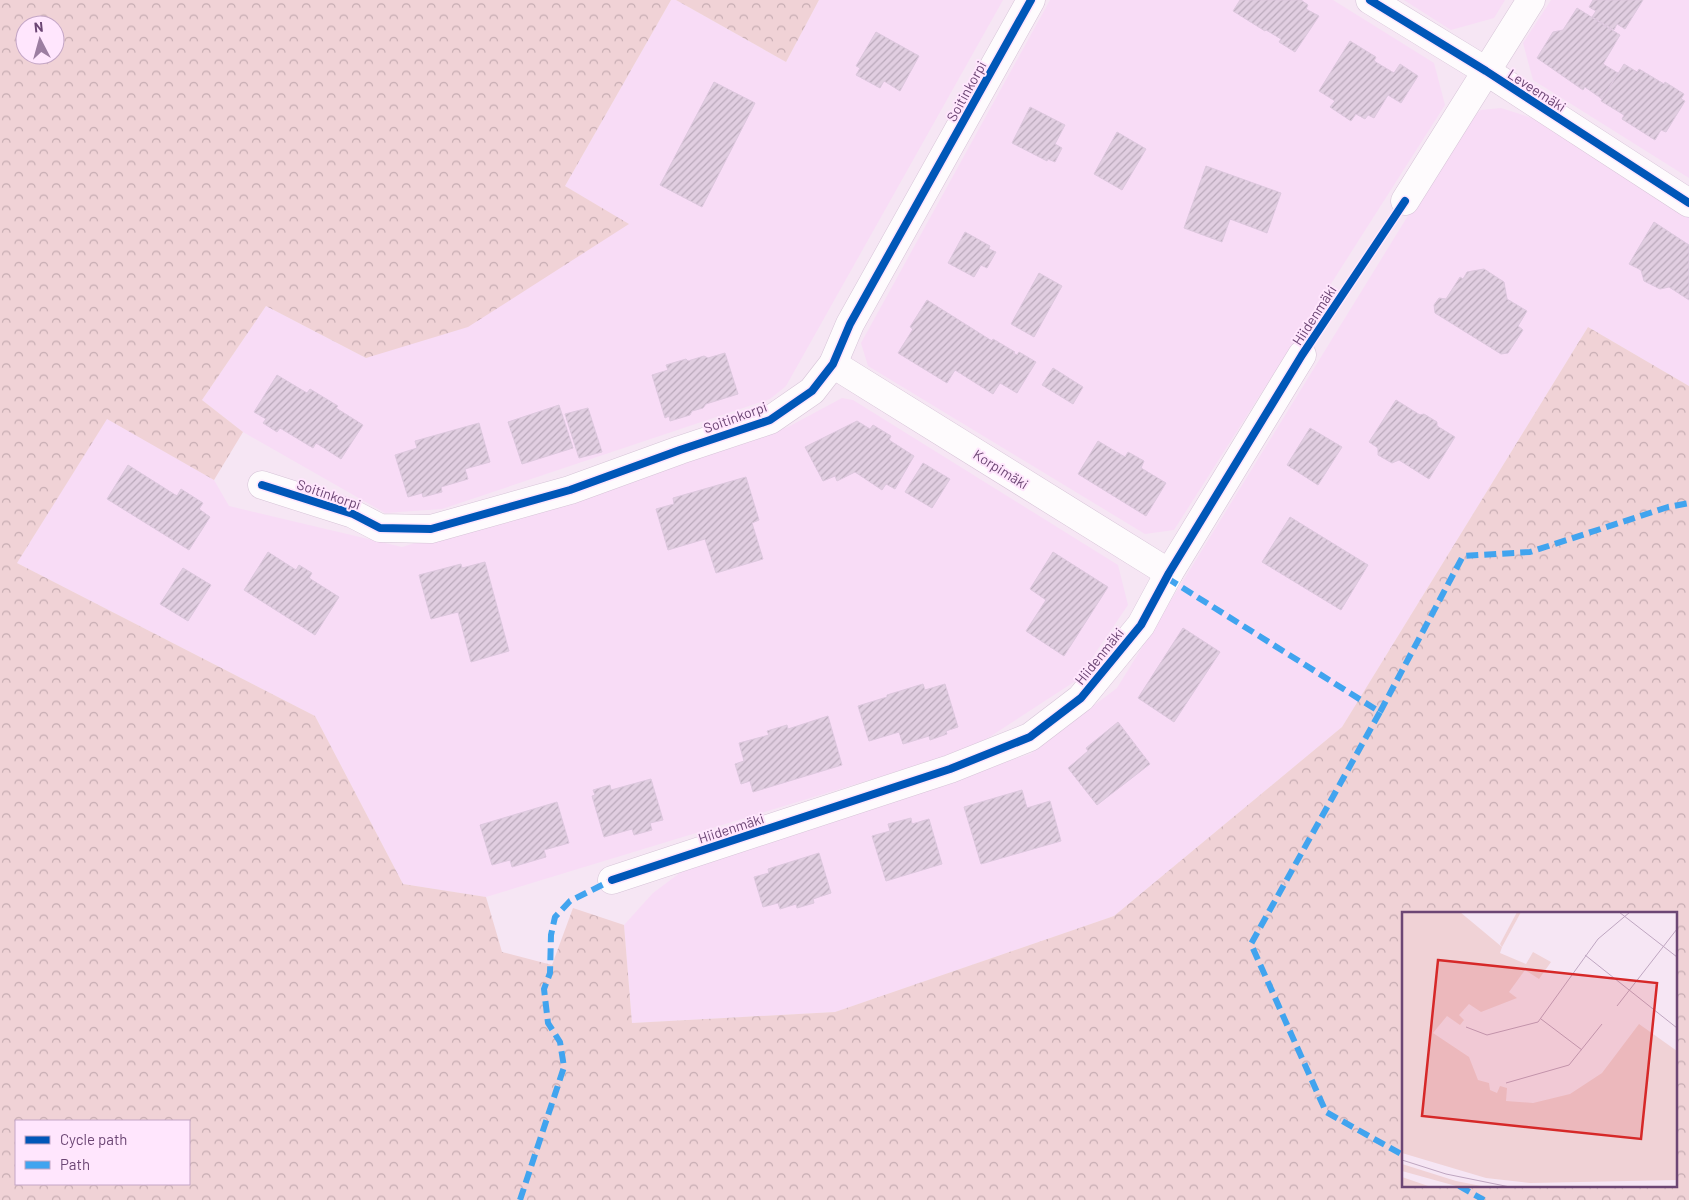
<svg xmlns="http://www.w3.org/2000/svg" width="1689" height="1200" font-family="Barlow,sans-serif">
  <defs>
    <pattern id="forest-crowns" width="20" height="18" patternUnits="userSpaceOnUse" patternTransform="scale(1.25)"><rect width="20" height="18" fill="#f0d2d6"/><path d="M2 6a3 3 0 1 1 6 0M12 15a3 3 0 1 1 6 0" fill="none" stroke="#c6acb2"/></pattern>
    <pattern id="building-hatch" width="6" height="6" patternUnits="userSpaceOnUse" patternTransform="scale(1.25)"><rect width="6" height="6" fill="#e1cee1"/><path d="M-1 1l2-2M0 6l6-6M5 7l2-2" fill="none" stroke="#baa9bb"/></pattern>
  </defs>
  <rect width="100%" height="100%" fill="#f6e6f4"/>
  <!-- residential -->
  <g fill="#f8dcf6">
    <path d="M671,0H676L786,62L819,0H1003L786,386L770,399L442,509L385,513L243,432L202,400L266,306L366,358L628,224L565,186Z"/>
    <path d="M1050,0H1333L1434,63L1445,105L1174,530L1145,534L868,366L861,343Z"/>
    <path d="M1404,0H1505L1494,18L1451,30Z"/>
    <path d="M1551,0H1689V178L1533,80L1523,43Z"/>
    <path d="M1501,108L1532,118L1689,216V386L1588,327L1342,727L1114,916L835,1012L632,1023L624,925L653,893L693,863L1030,754L1117,688L1462,128L1481,110Z"/>
    <path d="M842,398L853,400L1118,565L1128,605L1077,680L971,749L486,897L403,884L315,716L17,563L107,418L214,480L229,506L402,547L788,427Z"/>
  </g>
  <!-- forest -->
  <g fill="url(#forest-crowns)" fill-rule="evenodd">
    <path d="M0,0H671L565,186L629,224L468,327L366,358L266,306L202,400L243,432L214,480L107,419L17,563L315,716L403,884L486,897L502,952L552,965L573,908L624,925L632,1023L835,1012L1114,916L1342,727L1588,327L1689,386V1200H0ZM25,25H55V55H25ZM1403,914H1675V1186H1403ZM16,1121H189V1184H16Z"/>
    <path d="M676,0H819L786,62Z"/>
  </g>
  <!-- building -->
  <g fill="url(#building-hatch)" stroke="#ddc8de">
    <path d="M1240,0H1301L1308,5L1306,9L1319,16L1295,52L1279,42L1281,39L1266,30L1265,31L1233,11Z"/>
    <path d="M1593,0H1643L1625,29L1617,24L1614,30L1592,17L1596,11L1589,7Z"/>
    <path d="M1577,8L1620,35L1603,64L1618,73L1602,99L1585,87L1583,90L1537,58L1553,32L1563,30Z"/>
    <path d="M876,32L919,56L900,91L884,81L880,88L856,75L860,68L856,66Z"/>
    <path d="M1350,41L1376,57L1374,61L1394,73L1400,64L1418,76L1401,103L1388,95L1374,118L1368,115L1365,119L1356,114L1351,121L1330,107L1335,101L1319,91Z"/>
    <path d="M1624,64L1637,72L1639,69L1664,84L1665,82L1684,94L1681,99L1685,101L1666,132L1661,130L1655,140L1622,119L1624,115L1601,101Z"/>
    <path d="M714,82L755,103L702,207L660,185Z"/>
    <path d="M1030,107L1065,125L1055,144L1062,148L1055,162L1048,159L1047,161L1012,143Z"/>
    <path d="M1117,132L1146,149L1122,190L1094,174Z"/>
    <path d="M1206,166L1281,193L1267,233L1230,219L1222,242L1184,228Z"/>
    <path d="M1654,222L1689,245V300L1669,287L1660,289L1644,281L1641,270L1629,264Z"/>
    <path d="M965,232L990,246L989,249L996,252L987,268L981,265L974,277L948,263Z"/>
    <path d="M1484,269L1504,282L1507,299L1527,311L1518,326L1523,330L1508,353L1501,354L1435,313L1434,305L1439,298L1446,299L1460,277L1463,279L1467,272Z"/>
    <path d="M1039,273L1062,286L1034,337L1011,324Z"/>
    <path d="M927,300L992,341L993,339L1015,352L1013,353L1017,355L1019,352L1036,362L1017,393L1000,383L993,394L955,370L947,383L898,353L913,329L910,327Z"/>
    <path d="M725,353L738,394L706,404L703,408L692,411L690,415L670,421L669,416L665,418L652,375L668,370L666,365L686,359L688,361L704,356L708,358Z"/>
    <path d="M1053,368L1083,387L1073,404L1042,385Z"/>
    <path d="M277,375L307,393L310,389L338,406L336,408L363,425L341,459L316,443L313,448L280,428L277,432L263,423L266,419L254,412Z"/>
    <path d="M1396,400L1420,415L1424,414L1437,422V426L1455,437L1429,479L1399,460L1392,463L1378,455V448L1369,442Z"/>
    <path d="M559,405L573,448L522,464L508,422Z"/>
    <path d="M588,408L602,452L579,458L565,414Z"/>
    <path d="M857,421L870,429L873,425L891,436L889,440L914,456L895,489L886,484L882,490L855,472L837,481L835,476L823,481L805,447Z"/>
    <path d="M479,423L490,462L465,469L468,479L441,487L442,492L423,497L422,493L408,497L395,455L417,448L415,441Z"/>
    <path d="M1310,428L1342,447L1318,485L1287,465Z"/>
    <path d="M1098,441L1125,457L1128,452L1144,461L1141,468L1166,483L1146,516L1078,474Z"/>
    <path d="M923,463L950,479L932,508L905,492Z"/>
    <path d="M128,465L177,496L181,489L203,503L199,509L210,517L189,550L107,499Z"/>
    <path d="M746,477L759,520L752,523L763,559L716,573L705,539L668,550L656,509L674,504L673,498Z"/>
    <path d="M1290,517L1368,565L1341,610L1262,562Z"/>
    <path d="M268,552L296,570L299,565L312,573L309,578L339,597L315,635L244,590Z"/>
    <path d="M1053,552L1108,587L1064,656L1026,631L1046,600L1030,589Z"/>
    <path d="M485,562L509,651L471,662L458,612L431,619L419,575L461,564L462,568Z"/>
    <path d="M183,568L211,585L188,621L160,604Z"/>
    <path d="M1183,628L1220,652L1174,722L1138,698Z"/>
    <path d="M923,684L925,690L945,684L958,727L946,731L947,734L930,740L929,736L903,744L899,732L869,741L858,706L887,697V695Z"/>
    <path d="M828,716L842,765L753,792L750,781L741,784L735,764L744,761L739,743L769,735L767,731L787,725L788,729Z"/>
    <path d="M1118,722L1150,764L1097,805L1068,768L1088,751L1086,748Z"/>
    <path d="M651,779L663,820L650,823L652,830L634,835L632,829L604,837L592,796L595,795L593,790L610,785L611,790Z"/>
    <path d="M1022,790L1027,808L1050,801L1061,841L981,864L964,807Z"/>
    <path d="M557,802L569,843L544,850L546,857L512,867L510,860L492,865L480,825Z"/>
    <path d="M911,818L912,824L929,819L942,864L886,881L872,836L890,831L888,824Z"/>
    <path d="M819,853L831,893L813,899L814,903L797,908L796,904L780,909L778,903L763,907L754,877L769,873L768,869Z"/>
  </g>
  <g fill="none" stroke-linecap="round" stroke-linejoin="round">
    <defs>
      <g id="minor">
        <path d="M1370,0L1486,71L1689,203"/>
        <path d="M1405,201L1531,0"/>
        <path d="M833,364L1169,573"/>
        <path d="M262,485L353,514L380,528L431,529L570,490L680,450L770,420L812,391L833,364L850,324L1031,0"/>
        <path d="M612,880L950,769L1030,737L1081,698L1141,625L1169,573L1302,355"/>
      </g>
    </defs>
    <!-- minor casing -->
    <use href="#minor" stroke="#d6c4d7" stroke-width="29"/>
    <!-- minor -->
    <use href="#minor" stroke="#fefbfd" stroke-width="28"/>
    <!-- quiet -->
    <g stroke="#41a4ef" stroke-width="6" stroke-dasharray="12 6" stroke-linecap="butt">
      <path d="M1167,578L1380,712L1251,944L1326,1112L1403,1155"/>
      <path d="M1380,712L1463,556L1530,552L1668,507L1689,503"/>
      <path d="M1459,1186L1484,1200"/>
      <path d="M520,1200L564,1067L560,1042L548,1023L544,989L550,973L551,935L555,917L570,901L612,880"/>
    </g>
    <defs>
      <g id="cycleway">
        <path d="M1370,0L1486,71L1689,203"/>
        <path d="M262,485L353,514L380,528L431,529L570,490L680,450L770,420L812,391L833,364L850,324L1031,0"/>
        <path d="M612,880L950,769L1030,737L1081,698L1141,625L1169,573L1302,355L1405,201"/>
      </g>
    </defs>
    <!-- cycleway casing -->
    <use href="#cycleway" stroke="#ffe6fd" stroke-width="11"/>
    <!-- cycleway -->
    <use href="#cycleway" stroke="#0057b8" stroke-width="8"/>
  </g>
  <g text-anchor="middle" dominant-baseline="central" stroke-width="4" stroke-linejoin="round" paint-order="stroke">
    <!-- street labels -->
    <g font-size="14" fill="#6c4674" stroke="#ffe6fd">
      <text transform="translate(1537 90) rotate(33)">Leveemäki</text>
      <text transform="translate(966 91) rotate(-61)">Soitinkorpi</text>
      <text transform="translate(1314 315) rotate(-57)">Hiidenmäki</text>
      <text transform="translate(735 417) rotate(-20)">Soitinkorpi</text>
      <text transform="translate(1001 469) rotate(32)">Korpimäki</text>
      <text transform="translate(329 494) rotate(19)">Soitinkorpi</text>
      <text transform="translate(1099 656) rotate(-51)">Hiidenmäki</text>
      <text transform="translate(731 828) rotate(-18)">Hiidenmäki</text>
    </g>
  </g>
  <!-- overview -->
  <g transform="translate(1402 912)">
    <rect width="275" height="275" fill="#f6e6f4"/>
    <path d="M115,0H119L100,35L98,32ZM0,252L54,269L84,275L54,274L0,259Z" fill="#f0d2d6"/>
    <path d="M0,0H58L100,35L98,41L124,52L131,40L149,50L137,67L123,58L107,80L115,86L79,100L67,92L57,103L62,108L58,113L45,104L31,121L67,145L76,168L87,171L88,178L95,181L98,174L105,176L104,189L131,191L168,182L200,161L237,112L275,139V268L128,271L84,266L0,241ZM0,265L29,275H0Z" fill="#f0d2d6"/>
    <path fill="none" stroke="#bfa6c1" stroke-width="1" d="M217,0L275,45M183,43L275,116M215,94L275,17M139,107L180,138M64,115L85,123L136,110L196,27L228,0M104,171L167,153L200,112M0,248L44,262L108,275"/>
    <path fill="#d62828" fill-opacity="0.15" stroke="#d62828" stroke-width="2.5" d="M36,48L255,71L239,227L20,204Z"/>
    <rect width="275" height="275" fill="none" stroke="#6c4674" stroke-width="2.5"/>
  </g>
  <!-- legend -->
  <rect x="15" y="1120" width="175" height="65" fill="#ffe6fd" stroke="#c4a6c6"/>
  <rect x="25" y="1136" width="25" height="8" fill="#0057b8" stroke="#c4a6c6"/>
  <text x="60" y="1145" font-size="15" fill="#6c4674">Cycle path</text>
  <rect x="25" y="1161" width="25" height="8" fill="#41a4ef" stroke="#c4a6c6"/>
  <text x="60" y="1170" font-size="15" fill="#6c4674">Path</text>
  <!-- north arrow -->
  <g transform="translate(40 40) rotate(354)"><circle r="24" fill="#ffe6fd" stroke="#c4a6c6"/>
  <path d="M0-4L9 19L0 12L-9 19Z" fill="#9c7ea1"/>
  <text y="-8" font-size="14" font-weight="bold" text-anchor="middle" fill="#6c4674">N</text>
  </g>
</svg>
